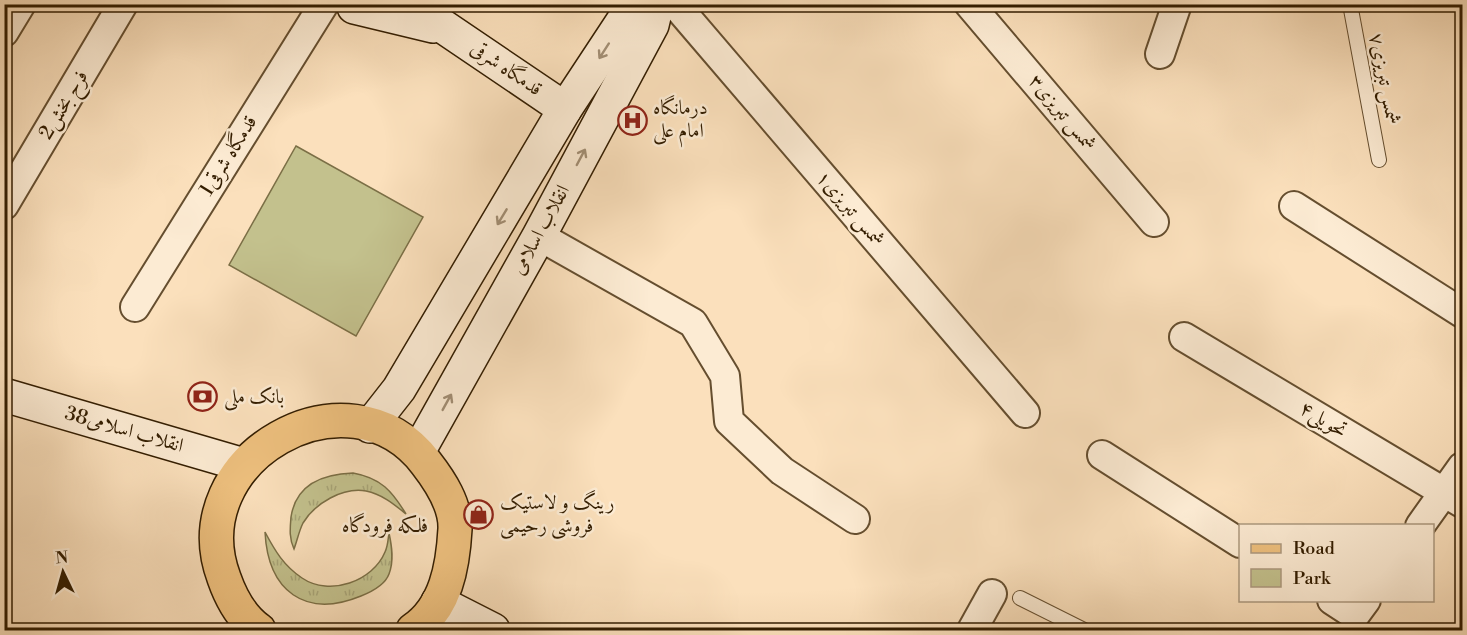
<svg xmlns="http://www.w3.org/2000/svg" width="1467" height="635" font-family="'Libre Bodoni',Amiri,serif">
  <defs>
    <pattern id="grass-tufts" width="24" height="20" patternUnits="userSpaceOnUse" patternTransform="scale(1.5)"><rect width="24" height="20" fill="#c3c18d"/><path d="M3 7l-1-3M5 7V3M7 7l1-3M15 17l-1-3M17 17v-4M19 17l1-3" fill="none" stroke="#a8a578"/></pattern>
  </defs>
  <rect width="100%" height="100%" fill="#fbe0bc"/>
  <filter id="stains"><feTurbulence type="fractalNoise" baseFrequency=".00333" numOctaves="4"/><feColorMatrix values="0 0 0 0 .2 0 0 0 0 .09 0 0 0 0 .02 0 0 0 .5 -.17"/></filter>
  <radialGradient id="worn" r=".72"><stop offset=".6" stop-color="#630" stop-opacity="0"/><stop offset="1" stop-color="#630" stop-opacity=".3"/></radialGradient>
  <!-- grass -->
  <g fill="url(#grass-tufts)" stroke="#7b6f46" stroke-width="1.5">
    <path d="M353,473C381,478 392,491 406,514C395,505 382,494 366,491C343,487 315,503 303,523C299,531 297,541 294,549C289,538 290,529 291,517C296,484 323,474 353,473Z"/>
    <path d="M265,532C275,551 284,566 302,578C330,597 373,581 385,552C388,546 388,539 389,533C392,547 394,561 389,574C385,585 371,592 361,596C305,619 268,591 265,532Z"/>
  </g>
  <!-- park -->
  <path fill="#c3c18d" stroke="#7b6f46" stroke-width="1.5" d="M296,146L423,217L356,336L229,265Z"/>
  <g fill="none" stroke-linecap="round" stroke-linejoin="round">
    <defs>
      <g id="lane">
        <path d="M1350,4L1379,160"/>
        <path d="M1020,598L1084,630"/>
      </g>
      <g id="street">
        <path d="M675,4L1025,413"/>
        <path d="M969,4L1154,222"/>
        <path d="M4,32L21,4"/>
        <path d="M1160,54L1177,4"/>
        <path d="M4,205L123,4"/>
        <path d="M1294,206L1462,313"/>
        <path d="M539,236L693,323L725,376L729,421L782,471L855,519"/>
        <path d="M135,307L324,4"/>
        <path d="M1184,337L1462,503"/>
        <path d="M1102,455L1240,543"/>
        <path d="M1420,526L1462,467"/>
        <path d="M1332,600L1355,615L1366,600"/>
        <path d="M972,630L992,594"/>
      </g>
      <g id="secondary">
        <path d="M410,4L565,109"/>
        <path d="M354,7L433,26"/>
        <path d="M4,395L244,465"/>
        <path d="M370,426L399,389L565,109L629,12L639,4"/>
        <path d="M418,452L539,236L652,25L657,4"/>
        <path d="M438,602L493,630"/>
      </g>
      <path id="primary" d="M259,630C242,618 231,598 224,578C179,458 349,362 426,463C440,481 456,505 455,529C453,566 446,608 413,630"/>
    </defs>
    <!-- lane casing -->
    <use href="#lane" stroke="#654e2f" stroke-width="16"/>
    <!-- street casing -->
    <use href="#street" stroke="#654e2f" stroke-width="32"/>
    <!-- secondary casing -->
    <use href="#secondary" stroke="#331d00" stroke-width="36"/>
    <!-- primary casing -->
    <use href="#primary" stroke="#331d00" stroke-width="36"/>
    <!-- lane -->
    <use href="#lane" stroke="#fcebd3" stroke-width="14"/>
    <!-- street -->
    <use href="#street" stroke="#fcebd3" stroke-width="28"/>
    <!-- secondary -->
    <use href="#secondary" stroke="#fcebd3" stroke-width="33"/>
    <!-- primary -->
    <use href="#primary" stroke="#eec07e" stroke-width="33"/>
  </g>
  <!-- one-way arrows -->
  <defs><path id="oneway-shaft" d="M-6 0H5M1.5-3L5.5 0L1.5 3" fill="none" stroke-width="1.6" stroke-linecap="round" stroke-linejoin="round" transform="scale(1.5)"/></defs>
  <g stroke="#a28e74">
    <use href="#oneway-shaft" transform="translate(604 51) rotate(123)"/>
    <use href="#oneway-shaft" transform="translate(581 157) rotate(-62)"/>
    <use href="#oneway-shaft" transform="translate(502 217) rotate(121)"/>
    <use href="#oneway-shaft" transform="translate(447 402) rotate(-61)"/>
  </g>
  <!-- icons -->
  <defs>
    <symbol id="hospital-ring" viewBox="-11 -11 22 22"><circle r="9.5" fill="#fcebd3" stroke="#8f2418" stroke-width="1.5"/><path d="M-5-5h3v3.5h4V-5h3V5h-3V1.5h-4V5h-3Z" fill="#8f2418"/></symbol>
    <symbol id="bank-ring" viewBox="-11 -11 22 22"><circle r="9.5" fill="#fcebd3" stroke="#8f2418" stroke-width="1.5"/><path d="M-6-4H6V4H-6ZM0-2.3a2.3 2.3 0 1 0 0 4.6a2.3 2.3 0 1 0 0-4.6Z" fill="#8f2418"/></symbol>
    <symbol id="shop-ring" viewBox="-11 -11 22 22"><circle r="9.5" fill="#fcebd3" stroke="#8f2418" stroke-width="1.5"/><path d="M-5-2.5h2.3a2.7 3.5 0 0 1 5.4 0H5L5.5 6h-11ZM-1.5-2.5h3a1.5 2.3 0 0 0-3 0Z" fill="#8f2418"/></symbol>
  </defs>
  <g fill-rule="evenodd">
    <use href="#hospital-ring" x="616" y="104" width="33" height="33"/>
    <use href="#bank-ring" x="186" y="380" width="33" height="33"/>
    <use href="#shop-ring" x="462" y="498" width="33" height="33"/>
  </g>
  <g text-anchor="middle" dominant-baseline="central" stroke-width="5" stroke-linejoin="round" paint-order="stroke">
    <!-- street labels -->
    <g font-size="20" fill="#331d00" stroke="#fcebd3">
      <text transform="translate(506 69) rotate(34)">قدمگاه شرقی</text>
      <text transform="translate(1384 79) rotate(79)">شمس تبریزی۷</text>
      <text transform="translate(64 105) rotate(-59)">2فرح بخش</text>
      <text transform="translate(1062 113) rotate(50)">شمس تبریزی۳</text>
      <text transform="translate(229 156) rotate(-58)">1قدمگاه شرقی</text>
      <text transform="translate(850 209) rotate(49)">شمس تبریزی۱</text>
      <text transform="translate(541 230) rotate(-61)">انقلاب اسلامی</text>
      <text transform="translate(1323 420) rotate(31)">تحویلی۴</text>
      <text transform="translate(124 430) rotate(16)">38انقلاب اسلامی</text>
    </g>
    <!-- poi labels -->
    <g font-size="20" fill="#331d00" stroke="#fcebd3" text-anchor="start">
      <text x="653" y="108">درمانگاه<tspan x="653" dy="23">امام علی</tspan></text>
      <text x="224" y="397">بانک ملی</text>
      <text x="500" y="503">رینگ و لاستیک<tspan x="500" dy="23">فروشی رحیمی</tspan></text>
    </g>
    <!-- neighbourhood labels -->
    <g font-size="21" fill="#331d00" stroke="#fcebd3">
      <text x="385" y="526">فلکه فرودگاه</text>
    </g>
  </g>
  <!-- margin -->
  <rect width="1467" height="635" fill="none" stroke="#fbe0bc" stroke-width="24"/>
  <rect x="6" y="6" width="1455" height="623" fill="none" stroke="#331d00" stroke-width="3"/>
  <rect x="12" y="12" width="1443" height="611" fill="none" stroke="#331d00" stroke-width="1.5"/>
  <!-- legend -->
  <rect x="1239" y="524" width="195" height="78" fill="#fcebd3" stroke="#ac997f" stroke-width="1.5"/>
  <rect x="1251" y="544" width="30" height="9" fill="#eec07e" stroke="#ac997f" stroke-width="1.5"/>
  <text x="1293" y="554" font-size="18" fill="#331d00">Road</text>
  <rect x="1251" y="569" width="30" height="18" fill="#c3c18d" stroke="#ac997f" stroke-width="1.5"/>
  <text x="1293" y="584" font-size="18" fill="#331d00">Park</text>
  <!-- north arrow -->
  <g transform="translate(63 572) rotate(355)" stroke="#fcebd3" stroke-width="4.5" paint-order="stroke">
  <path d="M0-4.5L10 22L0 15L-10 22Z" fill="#331d00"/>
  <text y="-9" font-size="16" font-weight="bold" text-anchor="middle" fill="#331d00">N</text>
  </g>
  <rect width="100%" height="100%" filter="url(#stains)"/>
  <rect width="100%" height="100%" fill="url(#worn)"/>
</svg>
